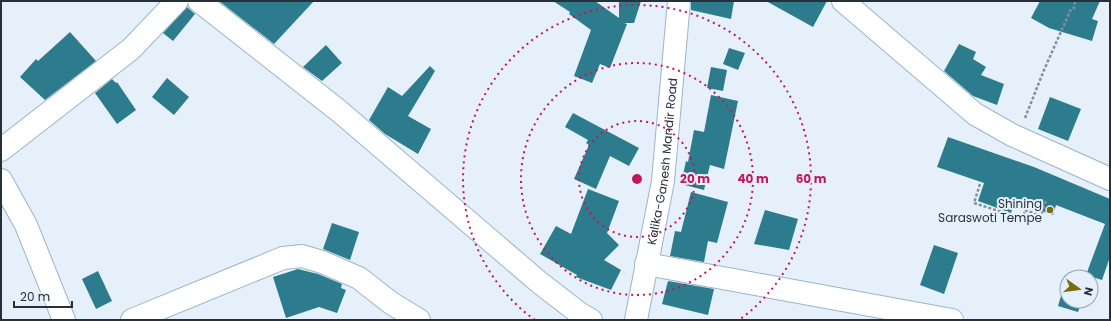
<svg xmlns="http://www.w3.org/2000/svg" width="1111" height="321" font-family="Poppins,sans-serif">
  <rect width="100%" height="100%" fill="#e5f0fa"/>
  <!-- building -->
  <g fill="#2c7c8e">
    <path d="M219,1H314L274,44Z"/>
    <path d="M553,1H595L619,18V1H641L634,23H624L627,24L610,68L600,64L592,83L574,76L591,30L569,14L570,12Z"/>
    <path d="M691,1H734L731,19L691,10Z"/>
    <path d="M766,1H827L813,27Z"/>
    <path d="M1040,1H1100L1092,19L1098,21L1092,41L1049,28L1031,18Z"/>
    <path d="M187,7L195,14L173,41L163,33Z"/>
    <path d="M70,32L96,61L45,100L20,77L36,59L38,61Z"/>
    <path d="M959,44L976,52L973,59L986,67L981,75L1004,84L997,105L973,96L944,71Z"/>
    <path d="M326,45L342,63L322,81L303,67Z"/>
    <path d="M729,48L745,53L738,70L723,64Z"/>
    <path d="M430,66L435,71L408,116L431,129L418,154L385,134L369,120L388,87L402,96Z"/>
    <path d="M711,67L727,70L723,91L707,88Z"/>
    <path d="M167,78L189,97L174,115L152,97Z"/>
    <path d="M112,79L116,83L117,82L136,110L117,124L95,93Z"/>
    <path d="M711,95L738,101L724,169L710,165L704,190L681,184L686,161L688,162L694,130L704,132Z"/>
    <path d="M1050,97L1081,109L1068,141L1038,129Z"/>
    <path d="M573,113L639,148L629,166L610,156L596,189L574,179L589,145L586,143L588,140L565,127Z"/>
    <path d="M948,137L1034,167L1110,199V257L1102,280L1086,275L1105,224L1056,205L1053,215L1015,201L1011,213L978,201L984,183L937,167Z"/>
    <path d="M588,189L619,201L607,233L619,245L604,260L621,270L611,290L576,277L577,275L540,254L556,226L571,234Z"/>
    <path d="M691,192L728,202L717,243L708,241L704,262L670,256L675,231L681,232Z"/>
    <path d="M765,210L798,219L789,250L754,244Z"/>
    <path d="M332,223L359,232L350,260L323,249Z"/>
    <path d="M934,245L958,253L944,294L920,285Z"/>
    <path d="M298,269L318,274L342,284L341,288L346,290L337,313L319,307L286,318L273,277Z"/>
    <path d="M98,271L112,301L96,309L82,279Z"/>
    <path d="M668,281L714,289L708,315L662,304Z"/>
    <path d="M1065,282H1067V301H1082L1078,312L1058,306Z"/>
  </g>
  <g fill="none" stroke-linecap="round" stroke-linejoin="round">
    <defs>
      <g id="street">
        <path d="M199,1L339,111L540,283L579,313L591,320"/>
        <path d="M843,1L975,114L1012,135L1110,179"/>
        <path d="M1,150L131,49L177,1"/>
        <path d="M1,180L26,225L64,320"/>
        <path d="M646,264L952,320"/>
        <path d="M132,320L283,258L302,256L322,262L359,278L391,303L419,320"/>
        <path id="s1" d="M636,320L663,181L679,1"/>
      </g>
    </defs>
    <!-- street casing -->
    <use href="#street" stroke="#9bb5cb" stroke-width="24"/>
    <!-- path -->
    <g stroke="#848f98" stroke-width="2.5" stroke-dasharray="3 2" stroke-linecap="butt">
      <path d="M1025,118L1044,70L1071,9L1074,8L1075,1"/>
      <path d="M980,184L974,203L1014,216L1015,215L1023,218L1025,210L1041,216L1046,201"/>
    </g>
    <!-- street -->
    <use href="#street" stroke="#fff" stroke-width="22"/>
  </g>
  <!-- distance rings -->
  <g fill="none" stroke="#c2185b" stroke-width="2" stroke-dasharray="2 4">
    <circle cx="637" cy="179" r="58"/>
    <circle cx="637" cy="179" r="116"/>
    <path d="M535 320A174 174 0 1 1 739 320"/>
  </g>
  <!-- markers -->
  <circle fill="#776d0a" stroke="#e5f0fa" stroke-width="1.5" cx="1050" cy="210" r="4"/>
  <g text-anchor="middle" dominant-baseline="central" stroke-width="4" stroke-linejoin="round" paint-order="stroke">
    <!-- street labels -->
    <g font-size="12" fill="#263039" stroke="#e5f0fa">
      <text stroke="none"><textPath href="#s1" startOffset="161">Kalika-Ganesh Mandir Road</textPath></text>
    </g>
    <!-- poi labels -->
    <g font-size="12" fill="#263039" stroke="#e5f0fa" text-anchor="end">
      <text x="1042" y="203">Shining<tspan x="1042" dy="14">Saraswoti Tempe</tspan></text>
    </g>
  </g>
  <circle cx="637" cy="179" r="6" fill="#c2185b" stroke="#e5f0fa" stroke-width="2"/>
  <g font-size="12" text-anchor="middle" font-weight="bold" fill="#c2185b" stroke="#e5f0fa" stroke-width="4" stroke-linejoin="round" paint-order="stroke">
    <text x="695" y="183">20 m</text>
    <text x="753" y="183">40 m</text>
    <text x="811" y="183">60 m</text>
  </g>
  <!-- border -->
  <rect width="1111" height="321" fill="none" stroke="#263039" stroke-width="4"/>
  <!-- north arrow -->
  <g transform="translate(1079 289) rotate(104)"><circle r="19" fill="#e5f0fa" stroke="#99a3ad"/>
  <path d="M0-3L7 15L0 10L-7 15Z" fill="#776d0a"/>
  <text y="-6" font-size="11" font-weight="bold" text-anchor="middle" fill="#263039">N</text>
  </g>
  <!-- scale -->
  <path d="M14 301v6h58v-6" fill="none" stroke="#263039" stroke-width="2"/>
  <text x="20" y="301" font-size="12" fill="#263039" stroke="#e5f0fa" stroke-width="3" paint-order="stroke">20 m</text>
</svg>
